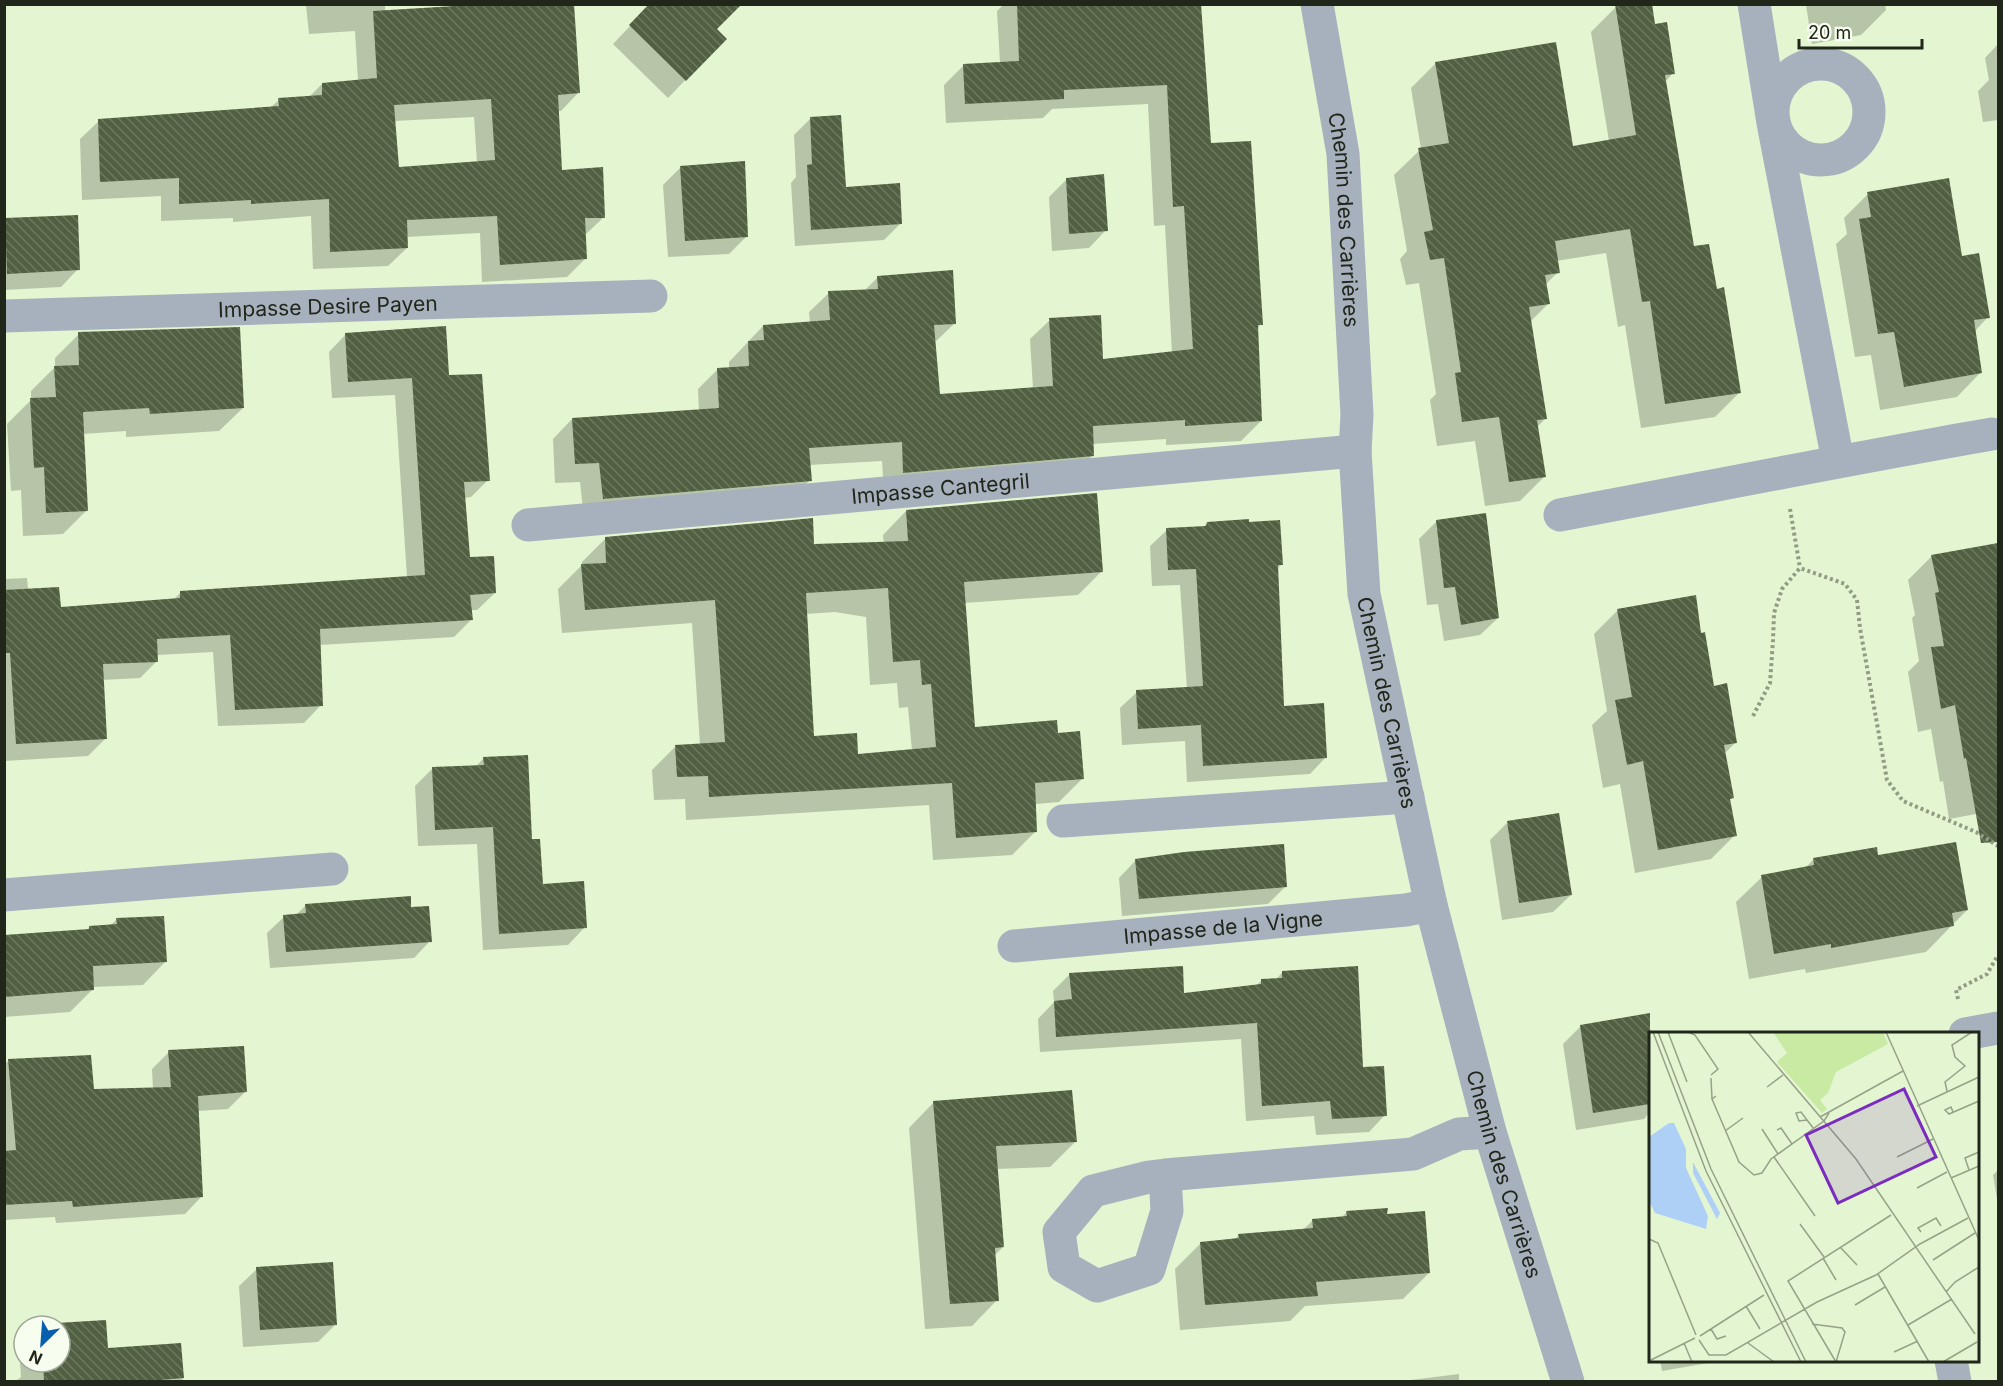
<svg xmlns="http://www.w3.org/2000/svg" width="2003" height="1386" font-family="Inter,sans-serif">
  <defs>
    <pattern id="building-back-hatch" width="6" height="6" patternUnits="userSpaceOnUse" patternTransform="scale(1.5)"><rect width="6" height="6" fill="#526042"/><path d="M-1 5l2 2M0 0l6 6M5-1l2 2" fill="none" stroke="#6c7860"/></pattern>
  </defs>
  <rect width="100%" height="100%" fill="#e4f5d2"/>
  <!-- shadow -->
  <g fill="#0003" fill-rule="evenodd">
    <path d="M385,4V12L579,92L561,111H557L561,171L604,217L585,235V259L567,277L482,282L480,233L406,237L407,248L388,266L313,269L311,216L233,222V218L161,221V196L82,200L80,139L99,121L270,108L279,100L309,97L322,84L358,81L355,31L309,34L306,5ZM474,117L477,163L397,169L394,121Z"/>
    <path d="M651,4L725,39L668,98L613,44Z"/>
    <path d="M1004,4H1200L1210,145L1261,324L1257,329L1261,421L1241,441L1166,445V439L1092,444L1093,455L1073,475L884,492L882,461L809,465L810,480L790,500L584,518L580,482L555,483L553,439L572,419L699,411L698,389L718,369L729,368V362L763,326L810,323L809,312L829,293L864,291L878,277L954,324L934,343L939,395L1033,389L1030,339L1050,320L1101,360L1172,353L1165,225L1154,226L1148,104L1052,109L1043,118L946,123L944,85L963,66L1000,63L997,11Z"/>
    <path d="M1798,4H1885L1886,10L1861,35L1812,44L1806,5Z"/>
    <path d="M1616,7L1654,25L1673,73L1665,82L1693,248L1715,291L1740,392L1715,417L1641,428L1625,325L1618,327L1606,253L1556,261L1558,272L1545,285L1548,304L1530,322L1546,418L1536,428L1545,476L1520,501L1485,506L1475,441L1437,446L1430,400L1436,394L1419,283L1406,285L1400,259L1407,251L1394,175L1421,149L1411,88L1436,63L1572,148L1609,141L1591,32Z"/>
    <path d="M1998,44V120L1983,122L1978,91L1989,80L1985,58Z"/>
    <path d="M811,118L844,189L901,223L884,240L795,246L791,183L796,177L794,135Z"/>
    <path d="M681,167L746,237L729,254L668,257L663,185Z"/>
    <path d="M1067,179L1106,230L1089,248L1052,251L1049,197Z"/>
    <path d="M1868,194L1961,258L1988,317L1974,332L1980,373L1957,397L1880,410L1871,355L1855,357L1836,244L1847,234L1844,218Z"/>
    <path d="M6,219L78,269L61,287L4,290V221Z"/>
    <path d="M79,334L243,408L219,431L126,437V431L83,434L87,510L63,534L23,536L21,490L11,491L7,424L31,400V391L55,367V358Z"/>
    <path d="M346,334L448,377L488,480L471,497L464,498L468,559L495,593L477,610H470L471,620L454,637L319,645L321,705L304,723L218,726L213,652L157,655V661L140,678L102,680L106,738L88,756L4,761V579L27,578L28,590L60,609L173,600L180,593L407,577L395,395L332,398L329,352Z"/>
    <path d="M906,511L1102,571L1078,595L964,603L973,728L1057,734L1082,779L1059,802L1035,804L1036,831L1012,855L933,860L929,805L686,820L685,799L654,800L652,770L676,746L700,745L692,623L562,633L558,589L582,565V562L606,538L813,546L884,544L883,535ZM835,612L866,617L870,685L897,683L899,708L908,707L912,751L857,755L813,737L805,614Z"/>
    <path d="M1437,521L1498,618L1480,635L1444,641L1438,604L1427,605L1419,539Z"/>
    <path d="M1207,523L1282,564L1277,569L1283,707L1326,757L1310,774L1187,782L1185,741L1122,745L1120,708L1137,692L1187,689L1180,585L1152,586L1150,546L1167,530L1203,528Z"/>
    <path d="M1998,545V810L1949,819L1943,781L1940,782L1931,729L1918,732L1908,672L1919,661L1912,618L1915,615L1908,580L1932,556Z"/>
    <path d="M1618,610L1700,634L1713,687L1736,742L1724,754L1732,797L1729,800L1735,835L1711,859L1635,873L1620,784L1603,788L1592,725L1607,711L1594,634Z"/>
    <path d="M484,758L530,841L542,885L585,927L568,945L483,950L477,844L418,846L415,786L432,769L476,766Z"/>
    <path d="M1507,823L1571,895L1553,912L1502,920L1490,840Z"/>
    <path d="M1877,857L1967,910L1926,952L1806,973L1805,969L1749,979L1736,902L1762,877L1804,869L1813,860Z"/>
    <path d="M1136,860L1285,887L1268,904L1122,916L1119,878Z"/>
    <path d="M306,905L409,909L430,941L414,958L270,968L267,933L284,917L295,916Z"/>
    <path d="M117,919L165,962L143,985L92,987L93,989L70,1012L4,1017V937L86,931L90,927L110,926Z"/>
    <path d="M1181,967L1182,994L1256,986L1262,980H1275L1283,972L1362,1069L1385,1115L1369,1132L1316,1135L1314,1116L1246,1121L1241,1039L1040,1052L1038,1019L1054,1002L1053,991L1069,975Z"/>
    <path d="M1648,1015L1651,1034L1650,1112L1644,1119L1576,1130L1563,1044L1581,1026Z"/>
    <path d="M169,1052L245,1092L228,1109L197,1111L202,1196L185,1214L56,1223L55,1217L4,1220V1065L8,1061L93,1090L153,1089L152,1069Z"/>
    <path d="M934,1102L1076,1141L1050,1167L996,1169L1003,1247L994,1256L997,1300L972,1326L925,1329L909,1128Z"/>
    <path d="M1998,1170V1205L1993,1175Z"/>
    <path d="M1347,1212L1386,1216L1429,1273L1403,1299L1305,1306L1290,1321L1180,1330L1175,1269L1201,1243L1234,1240L1239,1235L1303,1230L1313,1220L1341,1218Z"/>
    <path d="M257,1269L336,1324L318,1342L243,1347L239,1286Z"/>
    <path d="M105,1322L106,1350L179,1344L183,1382H15L21,1377L19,1348L24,1342V1362H60V1326H40Z"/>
    <path d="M1660,1360H1725L1662,1371Z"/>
    <path d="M1459,1374V1382H1390L1411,1380Z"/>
  </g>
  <!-- building -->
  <g fill="url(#building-back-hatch)" fill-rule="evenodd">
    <path d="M487,4H574L580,93L558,95L562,170L603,167L605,218H585L587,259L500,265L497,216L407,220L408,248L330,252L329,199L251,204V200L179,204V178L100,182L98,119L279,106L278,98L322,95V83L377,78L373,11ZM491,99L495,160L399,167L394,105Z"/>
    <path d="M649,4H742L717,29L727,39L686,81L629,25Z"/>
    <path d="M1017,4H1201L1211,143L1251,141L1263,325H1258L1262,421L1185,426V420L1093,426L1094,456L903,473L902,442L809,448L812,481L603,499L599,463L575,464L572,418L719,408L717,368L749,366L748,341L764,340L763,325L830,320L828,291L878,289L877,276L953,270L956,324L934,325L940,394L1053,386L1049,318L1101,315L1103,359L1193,349L1184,206L1173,207L1167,85L1064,90V99L965,104L963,64L1019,61Z"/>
    <path d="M1615,4H1652L1655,24L1667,22L1675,74L1665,75L1694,246L1709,244L1717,289L1724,287L1741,393L1665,404L1650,301L1642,302L1630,229L1555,241L1560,273L1545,275L1550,304L1529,307L1547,419L1537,420L1546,477L1509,482L1499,417L1462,422L1455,373L1461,372L1444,258L1430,260L1424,232L1433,230L1418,148L1449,143L1435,62L1556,42L1573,146L1636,135Z"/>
    <path d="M841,115L846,187L900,183L902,224L811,230L807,165L812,164L810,117Z"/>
    <path d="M745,161L748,237L685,241L680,166Z"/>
    <path d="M1104,174L1108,231L1069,234L1066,178Z"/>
    <path d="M1949,178L1962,256L1979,253L1990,318L1974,320L1982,373L1904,387L1894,332L1878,334L1859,219L1871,217L1867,192Z"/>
    <path d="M78,215L80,270L7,274L5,218Z"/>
    <path d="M446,326L449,375L482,374L490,481L464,482L470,557L494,556L496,593L470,595L473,620L320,629L323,706L235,710L230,635L157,639L158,662L103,664L107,739L16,744L10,653H4V590L59,587L61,607L180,598V591L425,575L412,378L348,382L345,333Z"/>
    <path d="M240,327L244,408L150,414L149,408L83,412L88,511L46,513L44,467L34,468L30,398L56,397L54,366L79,365L78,332Z"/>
    <path d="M1097,493L1103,572L964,582L975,727L1057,720L1058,733L1080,731L1084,779L1035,783L1037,832L956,838L952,783L709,797L708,776L677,777L675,745L725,742L715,600L585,610L581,564L606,563L605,537L813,518L814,544L908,541L906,510ZM888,588L893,662L920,660L922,685L931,684L936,747L858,754L857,733L814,736L806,593Z"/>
    <path d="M1486,513L1499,618L1461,625L1455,587L1444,588L1436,520Z"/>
    <path d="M1249,519V522L1280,520L1283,565H1278L1284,706L1324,703L1327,758L1203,766L1201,725L1138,729L1136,690L1203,686L1196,569L1168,570L1166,528L1206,526L1207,522Z"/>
    <path d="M1998,543V842L1981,843L1966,758L1964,759L1955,705L1941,709L1931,647L1944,646L1935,593L1939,592L1931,555Z"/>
    <path d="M1696,595L1701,633L1705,632L1714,686L1727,683L1737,743L1724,745L1734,798L1730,799L1737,836L1658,850L1643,761L1627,765L1615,700L1632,697L1617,609Z"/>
    <path d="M528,755L532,839H540L543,884L584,881L587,928L499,934L493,827L435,830L432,767L484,765L483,757Z"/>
    <path d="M1559,813L1572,895L1519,903L1507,821Z"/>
    <path d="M1956,842L1968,910L1952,913L1954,926L1831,948V944L1774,954L1761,875L1814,865L1813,858L1877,847L1878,855Z"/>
    <path d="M1284,844L1287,887L1139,899L1135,859L1184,852Z"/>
    <path d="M411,896V907L429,906L432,942L286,952L283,915L306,913L305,904Z"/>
    <path d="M164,916L167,962L93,966L94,990L4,997V935L89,929V926L117,924L116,918Z"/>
    <path d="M1183,966L1184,993L1261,984V979L1282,978V971L1358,966L1363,1067L1384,1066L1387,1116L1332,1119L1330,1101L1262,1106L1257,1023L1056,1037L1054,1001L1072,999L1069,973Z"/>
    <path d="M1650,1013V1104L1593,1113L1580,1025Z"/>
    <path d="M244,1046L247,1092L198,1096L203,1197L73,1207L72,1201L4,1205V1151L16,1150L8,1059L91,1055L94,1089L171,1087L168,1050Z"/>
    <path d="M1072,1090L1077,1142L996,1146L1004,1247L995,1248L999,1301L950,1304L933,1101Z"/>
    <path d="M1388,1208L1387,1214L1425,1211L1430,1273L1316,1282L1318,1296L1205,1305L1200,1242L1239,1238L1238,1234L1313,1228L1312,1219L1347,1216L1346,1211Z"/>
    <path d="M333,1262L337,1325L260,1330L256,1267Z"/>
    <path d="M106,1320L108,1348L181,1343L184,1378L136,1382H44L43,1362H60V1326H40V1324Z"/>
  </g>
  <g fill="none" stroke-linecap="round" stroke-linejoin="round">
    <!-- path -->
    <g stroke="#909c83" stroke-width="4" stroke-dasharray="3 3" stroke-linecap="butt">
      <path d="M1790,509L1800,568"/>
      <path d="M1753,716L1770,683L1773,641L1774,613L1782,589L1800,568L1845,584L1857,600L1860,628L1887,780L1903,801L1976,832L1998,846"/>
      <path d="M1958,999L1956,990L1987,974L1998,955"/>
    </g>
    <!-- minor -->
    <g stroke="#a7b1be" stroke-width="33">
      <path id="s1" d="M1317,4L1343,154L1357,415L1355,451L1364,594L1431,905L1490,1132L1568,1382"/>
      <path d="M1754,4L1773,123L1838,461"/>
      <circle cx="1821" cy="112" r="48"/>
      <path id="s2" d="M4,316L651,296"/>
      <path d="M1560,515C1704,488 1848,459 1992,434"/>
      <path id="s3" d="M528,525L1355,451"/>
      <path d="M1063,821L1408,797"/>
      <path d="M4,895L332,869"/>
      <path id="s4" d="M1014,946L1406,910L1431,905"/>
      <path d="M1965,1034L1998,1028"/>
      <path d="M1165,1175L1167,1211L1149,1269L1097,1286L1064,1267L1059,1232L1093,1191L1149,1177L1165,1175L1413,1154L1459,1134L1490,1132"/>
      <path d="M1951,1360L1955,1382"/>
    </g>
  </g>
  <g text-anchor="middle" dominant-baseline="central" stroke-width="6" stroke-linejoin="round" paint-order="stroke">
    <!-- street labels -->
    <g font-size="21" fill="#202619" stroke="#f7fef0">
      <text stroke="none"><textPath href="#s1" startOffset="218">Chemin des Carrières</textPath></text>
      <text stroke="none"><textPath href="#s2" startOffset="324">Impasse Desire Payen</textPath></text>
      <text stroke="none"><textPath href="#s3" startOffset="414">Impasse Cantegril</textPath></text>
      <text stroke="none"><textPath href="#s1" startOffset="704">Chemin des Carrières</textPath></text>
      <text stroke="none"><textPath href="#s4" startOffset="210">Impasse de la Vigne</textPath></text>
      <text stroke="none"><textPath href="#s1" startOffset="1190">Chemin des Carrières</textPath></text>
    </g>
  </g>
  <!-- overview -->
  <g transform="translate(1649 1032)">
    <rect width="330" height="330" fill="#e4f5d2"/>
    <path d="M124,0H234L239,12L187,40L179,61L171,68L178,77L173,81L128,30L138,21Z" fill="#c8eaa2"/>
    <path d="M20,91H25L37,117V136L59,184L57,197L6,181L0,169V105ZM44,130L71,181L68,187L44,141Z" fill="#aed0f7"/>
    <path fill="none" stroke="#96a288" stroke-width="1.5" d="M4,0L57,139L152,330M9,0L62,137L157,330M19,0L38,50M39,0L46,3L69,37L62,43M99,0L207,127L326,302M237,0L330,208M62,46L63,67M118,55L134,43M298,59L296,50L316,34L306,25L303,13L323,0M67,64L63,67L90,130L105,143L113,141L122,127L175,89L180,81M268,74L330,45M304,80L302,75L296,78L300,82L330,69M171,85L254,39M158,88L150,89L147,81L152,80L158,88L165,97M113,97L129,122M128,98L132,96L143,112M76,99L94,86M125,125L166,184M248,125L284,107M320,138L316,126L330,120M302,146L330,134M268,156L298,140M151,192L175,225M272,200L269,196L287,186L292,194M0,207L9,211L47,303M191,215L208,233M174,226L187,248M284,228L326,201M229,242L280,330M297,260L306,250L330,235M206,273L236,255M97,274L111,297M163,292L193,296L196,300L187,330M259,293L303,267M62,297L68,307L77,304M51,304L115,263M50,308L60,323H77L168,270L227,243L271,212L319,186M35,311L43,330M99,311L125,330M245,320L269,309M0,329L46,306M187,330L139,249L242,183M294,330L328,310"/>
    <path fill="#7b2cbf" fill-opacity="0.15" stroke="#7b2cbf" stroke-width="3" d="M255,57L287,125L189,171L157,103Z"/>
    <rect width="330" height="330" fill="none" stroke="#202619" stroke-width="3"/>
  </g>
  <!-- border -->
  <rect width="2003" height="1386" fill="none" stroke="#202619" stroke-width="12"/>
  <!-- north arrow -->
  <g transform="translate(42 1344) rotate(205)"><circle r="28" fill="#f7fef0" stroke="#a1a89a" stroke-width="1.5"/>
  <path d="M0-4.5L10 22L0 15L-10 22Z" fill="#085fad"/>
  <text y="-9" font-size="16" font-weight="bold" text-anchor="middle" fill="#202619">N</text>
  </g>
  <!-- scale -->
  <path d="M1799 39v9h123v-9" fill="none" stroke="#202619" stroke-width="3"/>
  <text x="1808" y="39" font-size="18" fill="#202619" stroke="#f7fef0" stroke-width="4.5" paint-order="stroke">20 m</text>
</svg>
